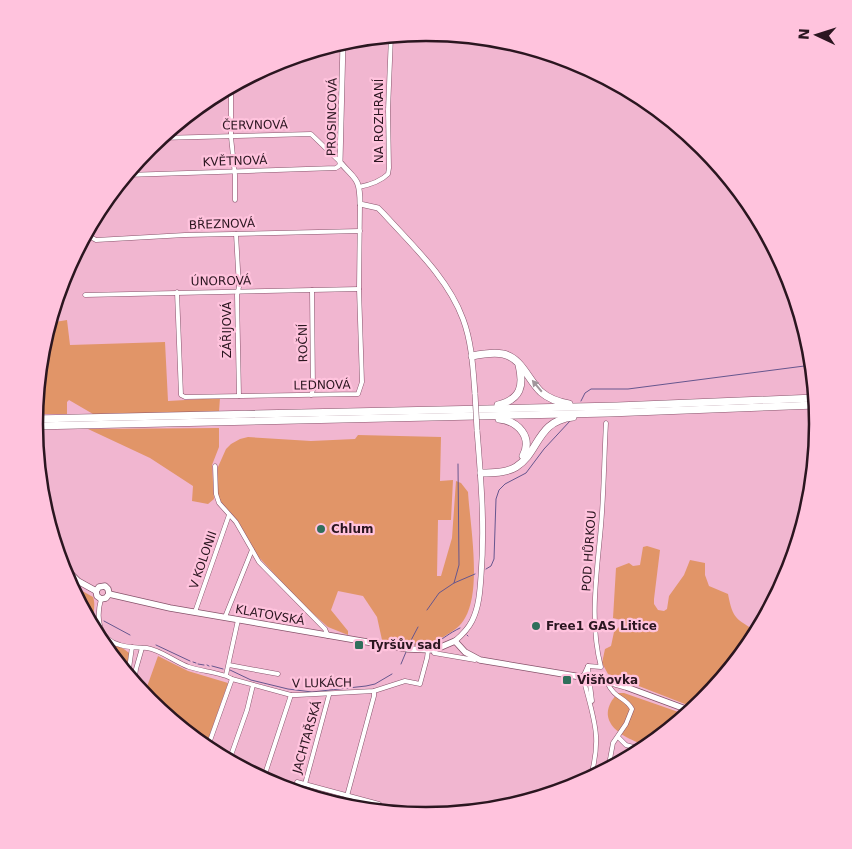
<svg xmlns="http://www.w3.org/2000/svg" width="852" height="849" font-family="'DejaVu Sans',sans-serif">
  <rect width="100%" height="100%" fill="#f1b6d0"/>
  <!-- green -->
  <g fill="#e19568">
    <path d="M67,320L70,345L165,342L168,401L220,398L219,412L93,414L69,400L67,402V414H35L42,348L49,323Z"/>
    <path d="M219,428V447L212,465L214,499L208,504L192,501L193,486L150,458L88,429Z"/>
    <path d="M358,435L441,437L440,481L453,480L451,520H438L437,576H441L452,538L456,481L461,483L468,492C470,525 482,589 465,618C461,626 453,631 445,636C425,649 404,647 382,640L377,617L363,596L338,591L331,610L348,631V635L328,627L301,603L255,553L237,520L221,503L218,496L217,473L218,467L226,449L231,444L240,439L248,437L311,441L355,439Z"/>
    <path d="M647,546L660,550L654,599V604L658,610L664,611L667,609L669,596L684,575L690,560L705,563V575L709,586L728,594C733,620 736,618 757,632L752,643L703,702L695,708L608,674L602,663L605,649L611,646L614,632L620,626L621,620L613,618L616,568L629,563L633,566L640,565L643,547Z"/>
    <path d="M63,572L77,588L93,597C97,608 90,616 96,632L98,631C109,650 118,642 129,653L126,674L100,642Z"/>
    <path d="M158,656L188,671L228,683L205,748L149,701L144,695Z"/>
    <path d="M618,693H624L687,715L649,746C623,739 591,721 618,693Z"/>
  </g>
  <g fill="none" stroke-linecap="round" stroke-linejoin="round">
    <!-- stream -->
    <g stroke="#66568e" stroke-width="1">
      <path d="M581,401L585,393L591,389H628L812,365"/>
      <path d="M486,569L491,566L494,559L496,499L499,490L505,484L526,473L544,449L570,421"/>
      <path d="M454,583L459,565L458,464"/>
      <path d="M79,603L85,608"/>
      <path d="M427,610L439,593L454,583L475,574"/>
      <path d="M104,621L130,635"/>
      <path d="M467,635L468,636"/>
      <path d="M409,643C439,649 437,639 460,628"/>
      <path d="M156,645L190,661"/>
      <path d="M407,648L418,627"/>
      <path d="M193,662L196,663"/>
      <path d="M198,664L204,665"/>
      <path d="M401,664L406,652"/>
      <path d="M207,665L209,666"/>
      <path d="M212,666L223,669"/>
      <path d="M230,670L251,680L288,689L312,692L366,686L375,684L392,674"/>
    </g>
    <defs>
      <g id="minor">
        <path d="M318,50L343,49"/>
        <path d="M231,87V137L235,175V200"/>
        <path d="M126,175L336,168L339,166L340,162L311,134L160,138"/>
        <path d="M359,187C369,185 380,182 388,174L389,168L388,110L391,36"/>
        <path d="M85,234L96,240L185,235L360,231"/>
        <path d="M236,234L239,287L237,295L239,396"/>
        <path d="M177,292L181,395L185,397L358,394L362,382L359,289L360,204"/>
        <path d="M85,295L359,289"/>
        <path d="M311,395L313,390L312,290"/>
        <path d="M215,466L216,494L219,503L236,522L259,562L325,629L328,636"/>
        <path d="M101,599C96,618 98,639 120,645C129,648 138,647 147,648C161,650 175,662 189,667C200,671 225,673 232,679L291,695H297L374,691L405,681L420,684L427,658L428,650"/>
        <path d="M195,612L229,515"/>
        <path d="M225,617L252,550"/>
        <path d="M434,653L475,660"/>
        <path d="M229,665L278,674"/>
        <path d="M588,666L601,667C589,622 597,572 601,526C604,492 604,458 606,423"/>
        <path d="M588,666L583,677C593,718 603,736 590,779"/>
        <path d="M588,668L592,701"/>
        <path d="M226,675L238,620"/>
        <path d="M128,676L132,647"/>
        <path d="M607,682C615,700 625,696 632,709L626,724L613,743L608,770"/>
        <path d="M134,684L136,669L142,648"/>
        <path d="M618,737L626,745L644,750"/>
        <path d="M207,749L232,679"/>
        <path d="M229,761L247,710L253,685"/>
        <path d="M263,780L291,695"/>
        <path d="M297,782L379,804"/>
        <path d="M305,784L329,695"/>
        <path d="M347,796L374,696V691"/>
      </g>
      <g id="tertiary">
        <path d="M343,42L340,162C355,180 360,177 360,204L378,208L383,213C412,245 448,278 463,319C472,343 473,369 475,394"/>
        <path d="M455,641C462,635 468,629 472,621C479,607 480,591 481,576C485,527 481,479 477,430"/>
      </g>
      <g id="secondary">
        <path d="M60,563L78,581L96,591"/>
        <path d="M96,591L99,587L105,586L108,589L109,594"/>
        <path d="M96,591L97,596L101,599L106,598L109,594"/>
        <path d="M109,594L170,608L408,649L434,650L455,641L465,652L480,660L605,681L626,687L691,711"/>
      </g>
      <g id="trunk">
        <path d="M472,356C482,354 493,352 503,354C522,358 528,380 541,392C549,399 558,402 569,404"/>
        <path d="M498,405C521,399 524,386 519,365"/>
        <path d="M34,419L617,406L815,398"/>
        <path d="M499,419C518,421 533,437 523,456"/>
        <path d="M34,426L609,413L816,405"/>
        <path d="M481,473C492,473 506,473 516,467C540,452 536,421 573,417"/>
      </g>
    </defs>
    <!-- minor casing -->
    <use href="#minor" stroke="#87536b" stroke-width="5"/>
    <!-- tertiary casing -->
    <use href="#tertiary" stroke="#87536b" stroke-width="6"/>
    <!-- secondary casing -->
    <use href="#secondary" stroke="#87536b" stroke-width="7"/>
    <!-- trunk casing -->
    <use href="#trunk" stroke="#87536b" stroke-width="8"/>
    <!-- minor -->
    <use href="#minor" stroke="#fff" stroke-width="4"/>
    <!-- tertiary -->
    <use href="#tertiary" stroke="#fff" stroke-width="5"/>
    <!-- secondary -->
    <use href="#secondary" stroke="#fff" stroke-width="5.5"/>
    <!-- trunk -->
    <use href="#trunk" stroke="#fff" stroke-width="7"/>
    <defs>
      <path id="tertiary-bridge" d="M475,394L477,430"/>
    </defs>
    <!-- tertiary-bridge casing -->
    <use href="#tertiary-bridge" stroke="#87536b" stroke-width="6" stroke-linecap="butt"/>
    <!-- tertiary-bridge -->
    <use href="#tertiary-bridge" stroke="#fff" stroke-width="5"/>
  </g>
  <!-- one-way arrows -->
  <defs><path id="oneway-solid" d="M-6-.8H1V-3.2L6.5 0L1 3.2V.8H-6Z" transform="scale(1.25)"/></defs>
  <use fill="#a0969b" href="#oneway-solid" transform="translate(537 386) rotate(-130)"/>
  <!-- markers -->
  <g fill="#306f5b" stroke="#ffc3dd" stroke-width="2">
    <circle cx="321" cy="529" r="5"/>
    <circle cx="536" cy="626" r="5"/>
    <rect x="354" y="640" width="10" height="10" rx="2.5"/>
    <rect x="562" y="675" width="10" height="10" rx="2.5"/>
  </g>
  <g text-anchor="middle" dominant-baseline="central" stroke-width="4.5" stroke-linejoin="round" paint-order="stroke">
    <!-- street labels -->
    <g font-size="12" fill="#2b1620" stroke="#ffc3dd">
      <text transform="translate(332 117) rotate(-89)">PROSINCOVÁ</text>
      <text transform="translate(379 121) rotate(-90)">NA ROZHRANÍ</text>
      <text transform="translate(255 125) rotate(-1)">ČERVNOVÁ</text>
      <text transform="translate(235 161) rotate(-2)">KVĚTNOVÁ</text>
      <text transform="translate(222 224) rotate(-2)">BŘEZNOVÁ</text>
      <text transform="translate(221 281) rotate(-1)">ÚNOROVÁ</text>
      <text transform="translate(227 330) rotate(-90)">ZÁŘIJOVÁ</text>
      <text transform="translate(303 343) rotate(-91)">ROČNÍ</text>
      <text transform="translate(322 385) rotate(-1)">LEDNOVÁ</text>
      <text transform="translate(589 551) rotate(-86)">POD HŮRKOU</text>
      <text transform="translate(203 560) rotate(-71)">V KOLONII</text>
      <text transform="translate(270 615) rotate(10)">KLATOVSKÁ</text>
      <text transform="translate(322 683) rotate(-1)">V LUKÁCH</text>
      <text transform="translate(307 737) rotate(-74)">JACHTAŘSKÁ</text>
    </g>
    <!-- poi labels -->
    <g font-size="12" font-weight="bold" fill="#2b1620" stroke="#ffc3dd" text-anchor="start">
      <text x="331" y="529">Chlum</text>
      <text x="546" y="626">Free1 GAS Litice</text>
      <text x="369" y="645">Tyršův sad</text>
      <text x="577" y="680">Višňovka</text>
    </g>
  </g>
  <!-- crop -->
  <path d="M0 0H852V849H0ZM43 424a383 383 0 1 1 766 0a383 383 0 1 1-766 0Z" fill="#ffc3dd" fill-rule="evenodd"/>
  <path fill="none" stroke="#2b1620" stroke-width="2.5" d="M43 424a383 383 0 1 1 766 0a383 383 0 1 1-766 0Z"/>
  <!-- north arrow -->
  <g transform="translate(817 35) rotate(274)" stroke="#ffc3dd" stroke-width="4" paint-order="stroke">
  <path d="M0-4L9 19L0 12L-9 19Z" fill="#2b1620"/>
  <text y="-8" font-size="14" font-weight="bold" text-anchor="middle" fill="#2b1620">N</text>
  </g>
</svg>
